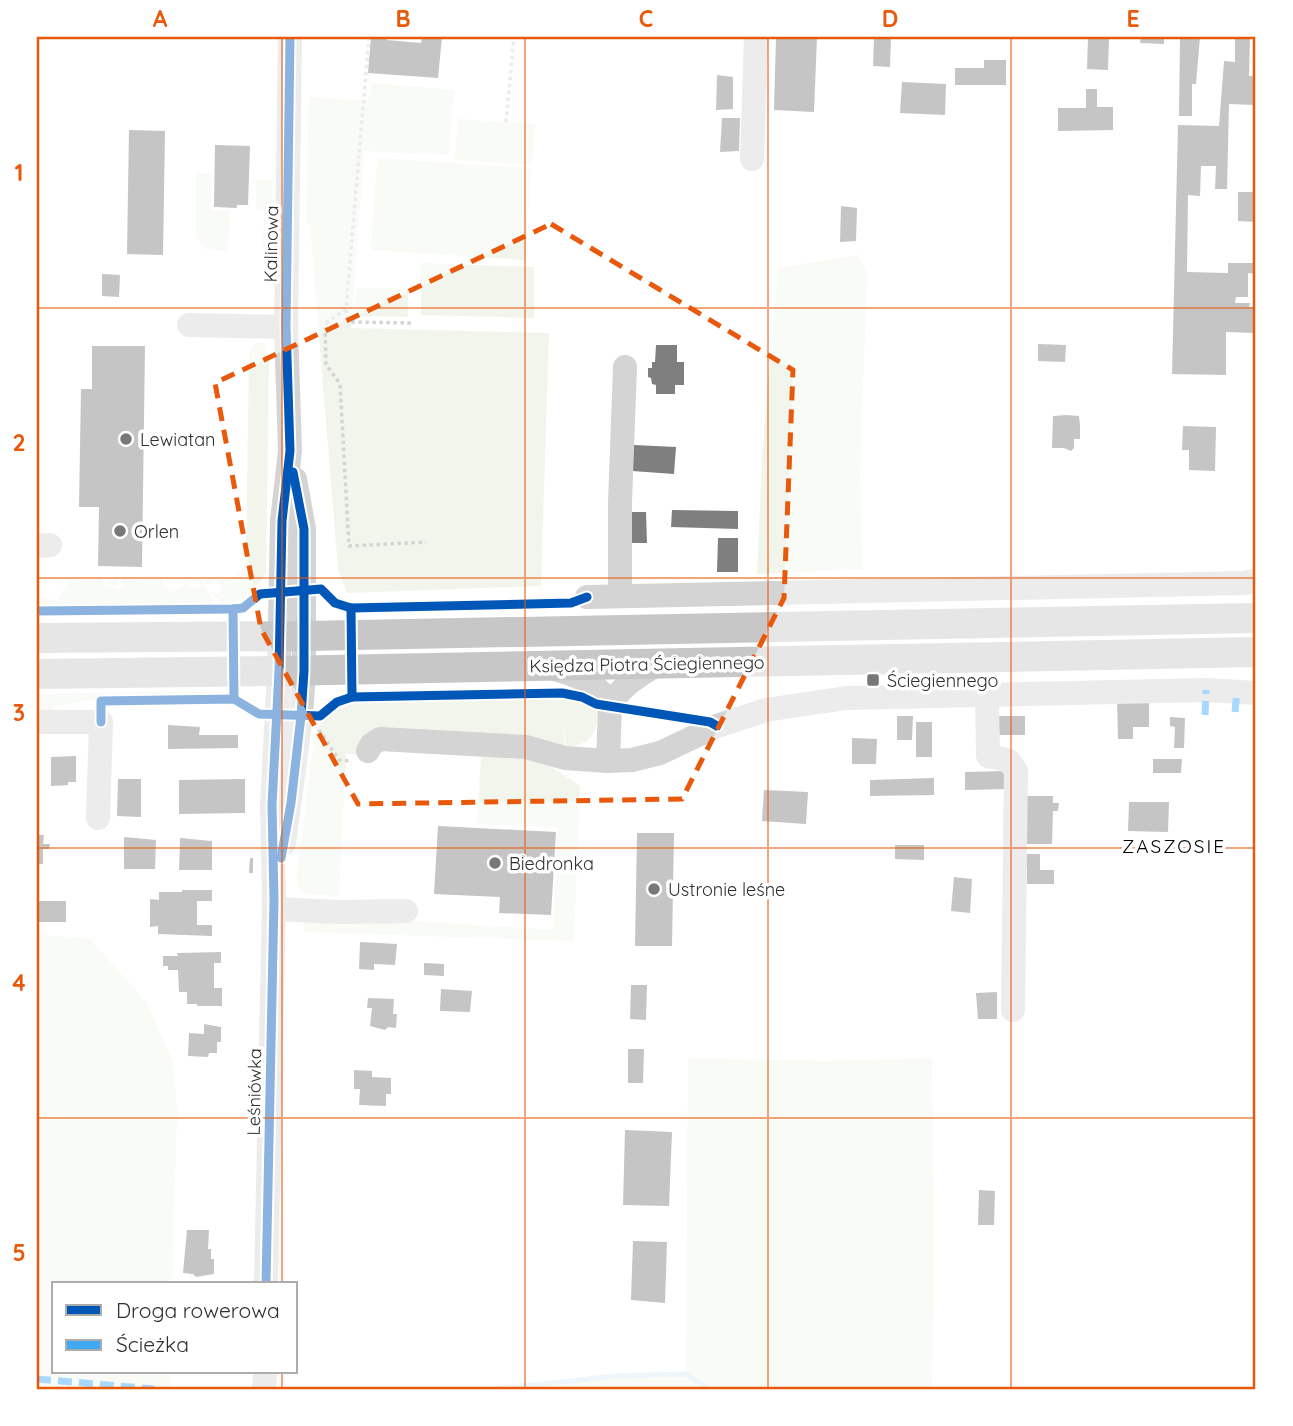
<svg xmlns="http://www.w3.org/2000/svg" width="1293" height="1426" font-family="Quicksand,sans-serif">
  <rect width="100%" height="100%" fill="#fff"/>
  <!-- green -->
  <g fill="#f2f5ec">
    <path d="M372,83L454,90L448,155L364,151L351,328L549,333L541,586L347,593L338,569L310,224H306L309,97L368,101Z"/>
    <path d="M458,119L535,124L532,165L455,160Z"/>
    <path d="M377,158L531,168L525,260L371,250Z"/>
    <path d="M196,173H212L211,210L230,211L228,251L208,250L196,237Z"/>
    <path d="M256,180H272L271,251L263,252L264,211L256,210Z"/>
    <path d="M858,255L867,273L860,476L863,569L757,574L762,456L778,268Z"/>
    <path d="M421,263L534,267V318L421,315Z"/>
    <path d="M356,288L408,289V317L355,316Z"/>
    <path d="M256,342L265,343L264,347L269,357L266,572L260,582L234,605H221L204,580H213L208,585L213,594H218L221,591V585L216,580C232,580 241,577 246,562L249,351Z"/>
    <path d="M76,579H103V585L108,586L109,579H117L118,585H113V589L126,588L121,585V579L162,580V584L171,593L186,584L193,589L202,586L199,582L182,580H202L215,605L37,606V599L58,600L66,585Z"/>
    <path d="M227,691L226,694L104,697L53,707L52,714H37V694Z"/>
    <path d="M559,698L598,708C598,732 592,746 565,747V724L564,747L377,730L360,754H346L339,896L306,894L298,888L296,881L315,731L323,721L348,702L369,701L370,704L381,701Z"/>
    <path d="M481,755L540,759L580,786L574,941L304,932V923L414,921L553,930L558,827L476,824L478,815Z"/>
    <path d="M37,935L89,938L146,1002L173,1062L177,1111L172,1284H54V1372H170V1389H37Z"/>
    <path d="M688,1058L826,1061L932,1058L934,1264L932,1389H497L615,1376L686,1374Z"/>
  </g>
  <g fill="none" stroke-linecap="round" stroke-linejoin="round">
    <!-- stream -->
    <path stroke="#d8ebf3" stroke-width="5" d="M497,1389L615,1376L686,1374L708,1389"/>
  </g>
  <!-- building -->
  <g fill="#7f7f7f">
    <path d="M371,37H387V40L421,43L422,37H442L438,78L368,73Z"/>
    <path d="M776,37H817L814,112L774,110Z"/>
    <path d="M874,37H891L890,67L873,66Z"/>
    <path d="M1088,37H1109L1108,70L1087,69Z"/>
    <path d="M1141,37H1164V44L1140,43Z"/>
    <path d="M1180,37H1200L1196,84H1192V116H1179Z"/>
    <path d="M1235,37H1250L1249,76H1255L1256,105L1229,104L1227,189H1215L1216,166H1201L1200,196L1188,195L1187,272L1228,273V263H1256V274L1248,273V297H1236L1235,303H1250L1249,307H1256V333L1226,332V375L1172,374L1178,125L1219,126L1224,61L1235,62Z"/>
    <path d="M984,60H1006V85H955V68H984Z"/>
    <path d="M717,75L733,77V109L716,110Z"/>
    <path d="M902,82L946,84L945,115L900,113Z"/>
    <path d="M1086,89H1097V107H1113V130L1058,131V108H1086Z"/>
    <path d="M722,118H740L739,151L720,152Z"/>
    <path d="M129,130L165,131L163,255L127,254Z"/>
    <path d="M215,145L250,146L248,205H237V208L214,207Z"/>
    <path d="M1238,192H1256V222L1238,221Z"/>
    <path d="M841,206L857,208L856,241L840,242Z"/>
    <path d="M102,274L120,275L119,297L102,296Z"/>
    <path d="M1038,344L1066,345L1065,362L1038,361Z"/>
    <path d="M656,345H677V362H684V385H675V394H656V385L652,384L651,378L648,377V368H652V362H655Z"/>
    <path d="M92,346H145L142,567L98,566L99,507H79L81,389H92Z"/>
    <path d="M1066,415L1079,416L1080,425V439H1074V448L1071,451L1064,448H1052L1053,416Z"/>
    <path d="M1183,426L1216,427L1215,471L1189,470V450H1182Z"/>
    <path d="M634,445L676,447L674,474L632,471Z"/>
    <path d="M672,510L738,511V529L671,527Z"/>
    <path d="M629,512H646L647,543H629Z"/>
    <path d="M718,538H738V572H717Z"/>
    <path d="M1117,698H1149V727H1133V739H1118Z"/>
    <path d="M897,716H913L912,740H897Z"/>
    <rect x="997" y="716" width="28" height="19"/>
    <path d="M1170,717L1185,718L1184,748H1174L1175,727L1170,726Z"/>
    <rect x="916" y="722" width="16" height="35"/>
    <path d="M168,725L200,727L199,735H238V748L168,749Z"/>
    <path d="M852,738L877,739L876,764H852Z"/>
    <path d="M76,756V782H68V785L51,786V757Z"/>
    <path d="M1153,759H1182L1181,773H1153Z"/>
    <path d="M1006,771L1007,789L965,790V772Z"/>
    <path d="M934,778V795L870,796V780Z"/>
    <path d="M118,779H141V817L117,816Z"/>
    <path d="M245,779V813L179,814V780Z"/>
    <path d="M764,790L808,792L806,824L762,821Z"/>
    <path d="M1023,796H1053V803H1059L1058,811H1053L1052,844H1023Z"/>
    <path d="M1129,802H1169L1168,832L1128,831Z"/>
    <path d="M438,826L556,832L551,915L499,913L500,897L434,894Z"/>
    <path d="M637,833H674L672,946H635Z"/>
    <path d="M37,835H44L43,844H50L49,849H43V864H37Z"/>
    <path d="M124,837L156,840L155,869H124Z"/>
    <path d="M180,838L212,841V870H179Z"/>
    <path d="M895,845H924V860L895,859Z"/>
    <path d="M1019,854H1040V870H1054V884H1027V868L1019,867Z"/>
    <path d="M250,858H253V873H249Z"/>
    <path d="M954,877L972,879L970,913L951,911Z"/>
    <path d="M182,890H212V901H197V925H212V936L158,934V926L150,927V899L159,900V892H182Z"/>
    <rect x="37" y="901" width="29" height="21"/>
    <path d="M360,942L397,944L395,965L374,964V970L359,969Z"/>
    <path d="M221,952V963H214V988H222V1006H197V1004H187V992H179L178,970H168V966H163V956H178L177,953Z"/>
    <path d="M424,963L444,964V976L424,975Z"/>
    <path d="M631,985H647L646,1020L630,1019Z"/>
    <path d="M441,989L472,991L470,1012L440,1011Z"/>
    <path d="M997,992V1019H978L976,993Z"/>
    <path d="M368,998L394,999L393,1014H397L396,1028L388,1027L385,1030L370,1026L372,1008H367Z"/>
    <path d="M204,1024L221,1027V1042H217V1053H209L208,1057L188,1056L189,1033L204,1034Z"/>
    <path d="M628,1049H644L643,1083H628Z"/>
    <path d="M354,1070L372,1071V1077L391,1078V1094H386V1106L359,1105L360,1089H354Z"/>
    <path d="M625,1130L672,1132L669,1206L623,1205Z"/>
    <path d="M979,1190L995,1191L994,1225H978Z"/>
    <path d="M187,1230H209L208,1249H211V1259H214V1274L196,1277L193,1274L183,1273Z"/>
    <path d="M633,1241L667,1242L665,1303L631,1300Z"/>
  </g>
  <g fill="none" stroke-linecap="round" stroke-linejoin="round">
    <!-- path -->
    <g stroke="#d4d4d4" stroke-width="3.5" stroke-dasharray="3.5 3.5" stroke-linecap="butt">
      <path d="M369,37L346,309L325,324L326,364L340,384L349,546L426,542"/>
      <path d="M506,122L514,37"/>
      <path d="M346,310L348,320L353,322L412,323"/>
      <path d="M319,730L339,760L352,761"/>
    </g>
    <!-- minor -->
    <g stroke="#d4d4d4" stroke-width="24">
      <path d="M752,159L756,37"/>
      <path d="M189,325L286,327"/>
      <path d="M37,546L50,545"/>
      <path d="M620,596V503L625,367"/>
      <path d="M587,597L1246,583L1256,580"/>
      <path d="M554,669C576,675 601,684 610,706"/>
      <path d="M987,695L988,756L1008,760L1016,771L1013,1010"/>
      <path d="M37,722H101L98,818"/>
      <path d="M368,751L371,745L380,739L526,747L565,758L608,761L632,760L660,753L717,726L766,710L846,698L1206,690L1256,693"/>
      <path d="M608,761L610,706C620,686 640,675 659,663"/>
      <path d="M284,843L301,716L304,671V529L295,479"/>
      <path d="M274,909L340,912L406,911"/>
      <path d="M266,1284L274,900L272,805L279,671L282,521L290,451L286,327L290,37"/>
      <path d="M264,1389L265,1372"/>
    </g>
    <!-- major -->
    <g stroke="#c7c7c7" stroke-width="30">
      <path d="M37,638L305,636L1256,618"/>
      <path d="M37,674L279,671L1256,652"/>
    </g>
    <!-- quiet -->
    <g stroke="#3fa9f5" stroke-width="7" stroke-dasharray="14 7" stroke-linecap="butt">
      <path d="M1235,712L1237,691"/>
      <path d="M1205,715L1206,690"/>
      <path d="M37,1379L154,1389"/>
    </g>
    <defs>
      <g id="cycleway">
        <path d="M351,608L352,697"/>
        <path d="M233,609L234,699"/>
        <path d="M37,611L233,609L243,608L260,594L321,589L335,603L351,608L571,603L587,597"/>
        <path d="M101,722V701L234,699L259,714L320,716L337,702L352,697L562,693L582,697L596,704L710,722L717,726"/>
        <path d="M281,858L291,803L301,716L304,671V529L293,472"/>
        <path d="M266,1284L274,900L272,805L279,671L282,521L290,451L286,327L290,37"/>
      </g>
    </defs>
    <!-- cycleway casing -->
    <use href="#cycleway" stroke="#fff" stroke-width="13"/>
    <!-- cycleway -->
    <use href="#cycleway" stroke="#0057b8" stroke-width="9"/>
  </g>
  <!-- marked area -->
  <path d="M0 0H1293V1426H0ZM551,224L793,370L784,598L682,799L358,804L261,629L215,383Z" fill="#fff" fill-opacity=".55" fill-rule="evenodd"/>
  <path fill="none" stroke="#e8590c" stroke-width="5" stroke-dasharray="14 9" stroke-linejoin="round" d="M551,224L793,370L784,598L682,799L358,804L261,629L215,383Z"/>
  <!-- grid -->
  <path fill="none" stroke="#e8590c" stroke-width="2" stroke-opacity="0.55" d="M282,37V1284M525,37V1389M768,37V1389M1011,37V1389M37,308H1256M37,578H1256M37,848H1256M37,1118H1256M282,1372V1389"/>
  <!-- markers -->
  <g fill="#787878" stroke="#fff" stroke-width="2.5">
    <circle cx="126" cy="439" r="7"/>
    <circle cx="120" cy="531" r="7"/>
    <rect x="866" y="673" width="14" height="14" rx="3.5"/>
    <circle cx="495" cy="863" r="7"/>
    <circle cx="654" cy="889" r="7"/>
  </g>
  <g text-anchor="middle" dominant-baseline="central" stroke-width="7" stroke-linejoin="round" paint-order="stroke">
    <!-- street labels -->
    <g font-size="18" fill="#2f2f2f" stroke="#fff">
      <text transform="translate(271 244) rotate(-89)">Kalinowa</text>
      <text transform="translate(647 664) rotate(-1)">Księdza Piotra Ściegiennego</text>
      <text transform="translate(254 1092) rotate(-89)">Leśniówka</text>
    </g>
    <!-- poi labels -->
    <g font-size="18" fill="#2f2f2f" stroke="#fff" text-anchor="start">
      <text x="140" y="439">Lewiatan</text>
      <text x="134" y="531">Orlen</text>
      <text x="887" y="680">Ściegiennego</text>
      <text x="509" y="863">Biedronka</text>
      <text x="668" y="889">Ustronie leśne</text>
    </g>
    <!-- neighbourhood labels -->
    <g font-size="19" letter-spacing="2" fill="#000" stroke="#fff">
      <text x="1174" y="846">ZASZOSIE</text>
    </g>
  </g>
  <!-- border -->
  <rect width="1293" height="1426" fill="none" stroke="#ffffff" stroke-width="77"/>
  <!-- legend -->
  <rect x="52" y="1282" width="245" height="91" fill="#ffffff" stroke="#acacac" stroke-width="2"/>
  <rect x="66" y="1305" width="35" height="10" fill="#0057b8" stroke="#acacac" stroke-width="2"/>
  <text x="116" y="1318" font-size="21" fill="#2f2f2f">Droga rowerowa</text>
  <rect x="66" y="1340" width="35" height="10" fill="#3fa9f5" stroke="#acacac" stroke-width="2"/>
  <text x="116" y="1352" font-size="21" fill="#2f2f2f">Ścieżka</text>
  <rect x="38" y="38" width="1216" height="1350" fill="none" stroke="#e8590c" stroke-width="2.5"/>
  <g font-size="23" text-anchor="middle" font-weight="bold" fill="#e8590c">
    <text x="160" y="27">A</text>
    <text x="403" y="27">B</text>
    <text x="646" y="27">C</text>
    <text x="890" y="27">D</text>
    <text x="1133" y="27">E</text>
    <text x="19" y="181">1</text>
    <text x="19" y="451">2</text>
    <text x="19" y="721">3</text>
    <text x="19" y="991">4</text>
    <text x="19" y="1261">5</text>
  </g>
</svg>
